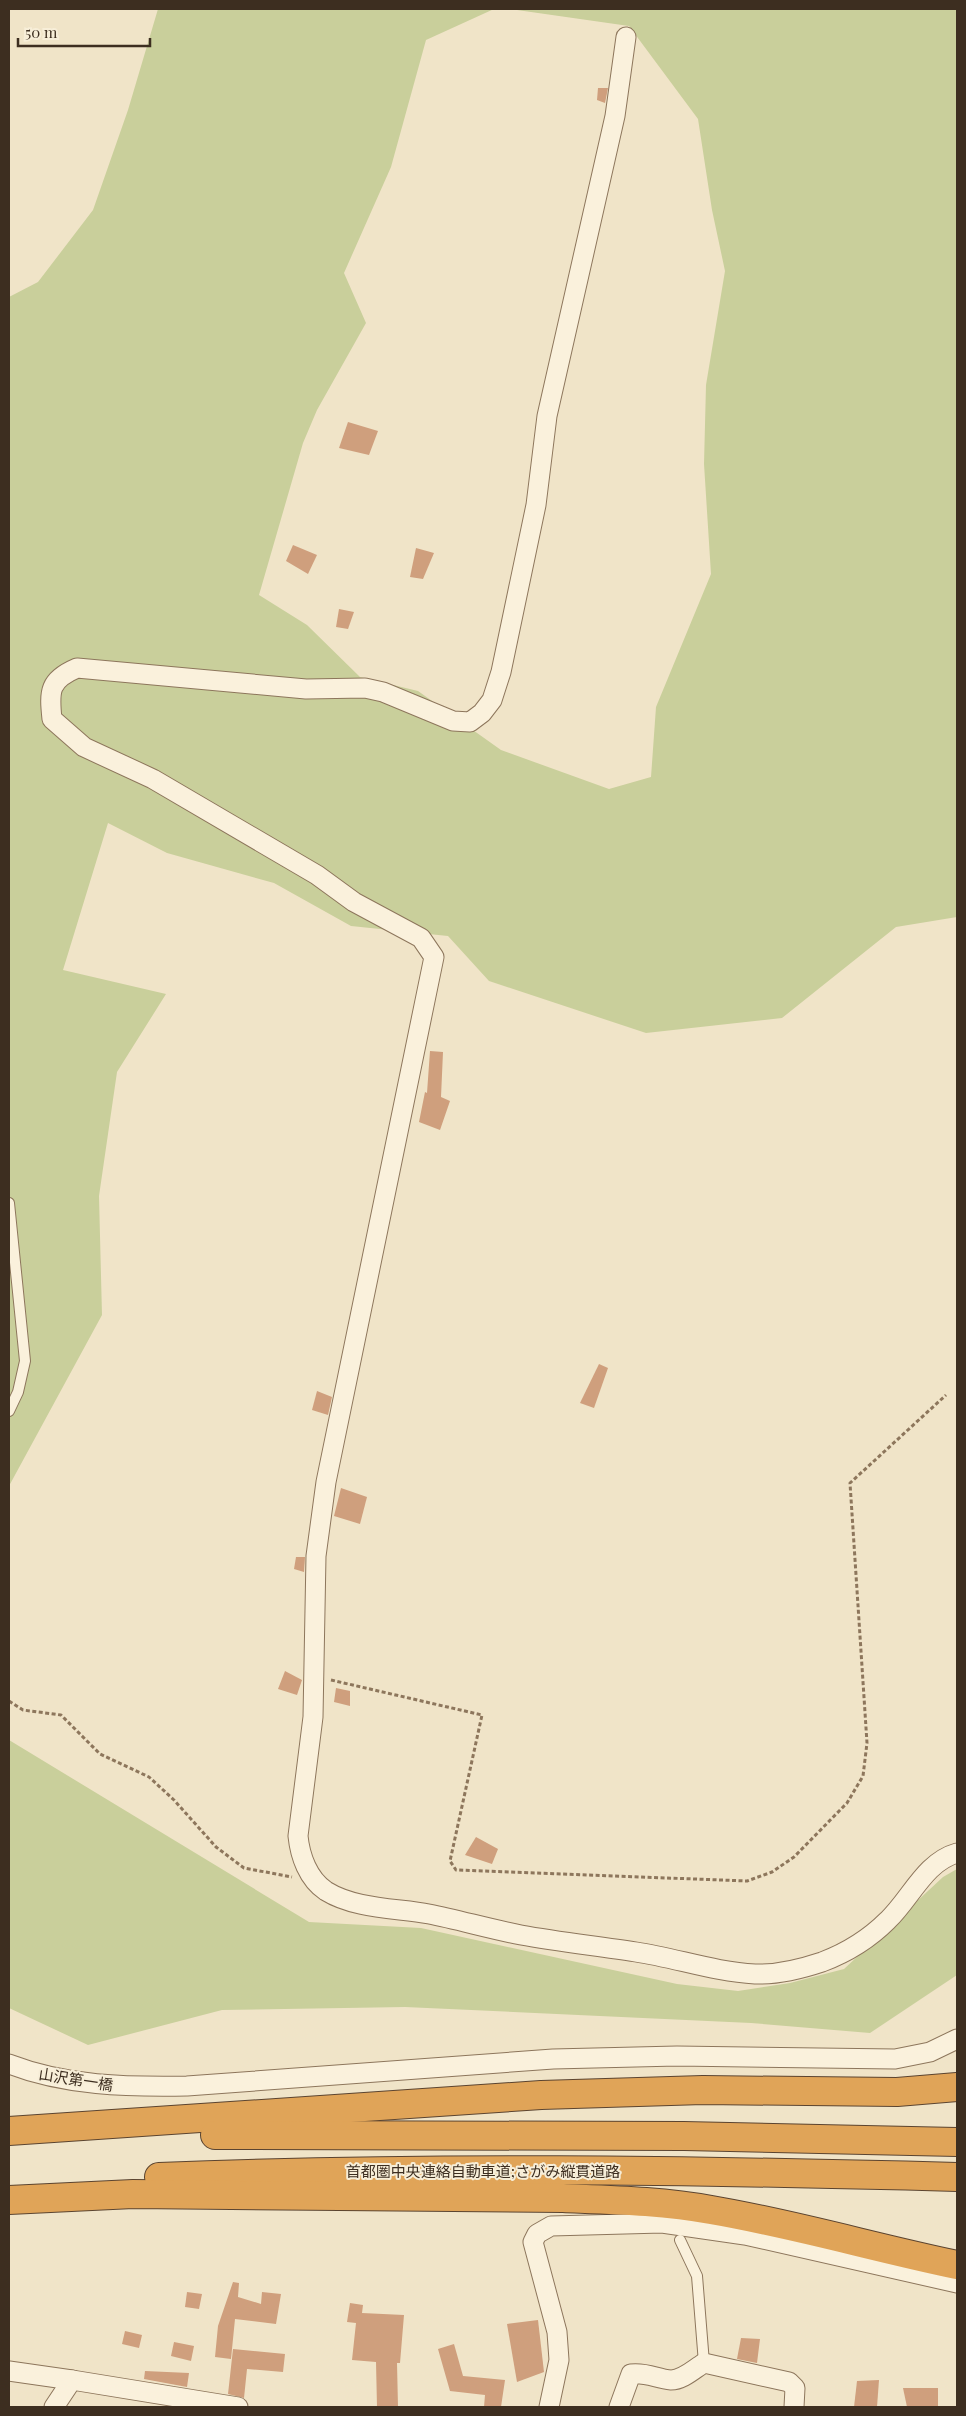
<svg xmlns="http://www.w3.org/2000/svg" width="966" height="2416" font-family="'Playfair Display','Noto Sans JP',serif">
  <rect width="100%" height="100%" fill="#f0e4c8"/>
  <!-- green -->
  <g fill="#c9cf9b">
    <path d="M158,9H494L426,40L391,167L344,273L366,323L317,410L303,443L259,595L307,625L360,677L418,691L501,750L609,789L651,777L656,707L711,574L704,464L706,385L725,271L712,210L698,119L629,26L510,9H957V917L896,927L782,1018L646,1033L489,981L448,936L351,926L274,883L167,853L108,823L63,970L166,994L117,1072L99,1196L102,1315L9,1486V297L38,282L93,210L128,110Z"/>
    <path d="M9,1740L309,1922L421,1928L677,1984L738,1991L790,1983L844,1969L943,1877L957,1869V1975L870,2033L751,2023L405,2007L222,2010L88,2045L9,2008Z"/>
  </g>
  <!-- building -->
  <g fill="#cf9f7d">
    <path d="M598,88H608L605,103L597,100Z"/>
    <path d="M348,422L378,431L369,455L339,448Z"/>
    <path d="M293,545L317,555L308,574L286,561Z"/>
    <path d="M416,548L434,553L423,579L410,577Z"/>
    <path d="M339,609L354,612L348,629L336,627Z"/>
    <path d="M430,1051L443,1052L441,1097L450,1101L440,1130L419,1122L425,1092L427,1093Z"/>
    <path d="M599,1364L608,1368L594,1408L580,1403Z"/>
    <path d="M317,1391L332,1397L328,1415L312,1410Z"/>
    <path d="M341,1488L367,1497L360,1524L334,1516Z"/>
    <path d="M296,1557H305L304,1572L294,1569Z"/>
    <path d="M285,1671L302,1680L297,1695L278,1689Z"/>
    <path d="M336,1688L350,1691V1706L334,1702Z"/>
    <path d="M476,1837L498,1849L492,1864L465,1855Z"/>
    <path d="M233,2282L239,2283L238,2297L261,2304L262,2292L281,2294L276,2324L235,2319L231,2359L215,2357L218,2326Z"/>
    <path d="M187,2292L202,2294L199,2309L185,2307Z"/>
    <path d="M350,2303L363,2305L362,2313L404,2315L400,2363H397L398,2407H377L376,2362L352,2360L356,2323L347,2322Z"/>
    <path d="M538,2320L544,2372L517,2382L507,2324Z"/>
    <path d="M125,2331L142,2335L139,2348L122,2344Z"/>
    <path d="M741,2338L760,2339L757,2363L737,2359Z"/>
    <path d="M174,2342L194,2346L191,2361L171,2356Z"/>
    <path d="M454,2344L463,2376L505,2380L501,2407H484L485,2395L450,2391L438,2349Z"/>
    <path d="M233,2349L285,2354L283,2372L247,2369L244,2398L228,2394Z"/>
    <path d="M145,2371L189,2373L187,2387L144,2379Z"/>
    <path d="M879,2380L877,2407H854L857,2381Z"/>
    <path d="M903,2388H938V2407H907Z"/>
  </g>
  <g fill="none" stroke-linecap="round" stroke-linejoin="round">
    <defs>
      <g id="lane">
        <path d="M9,1203L25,1361L18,1392L9,1411"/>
        <path d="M680,2240L697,2276L704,2363"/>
      </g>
      <g id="street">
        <path d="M626,37L615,116L547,416L536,505L501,672L492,700L482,713L470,722L453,721L383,692L365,688L306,689L77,668C49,680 49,691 52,719L84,747L153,779L317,875L354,902L421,938L434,957L326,1482L316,1556L313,1717L298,1836C300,1856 308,1879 326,1891C355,1909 396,1908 429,1914C459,1920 490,1929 521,1935C559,1942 598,1946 636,1952C676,1958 715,1972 755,1974C777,1975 801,1969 822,1962C846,1953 870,1938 888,1920C911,1898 925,1862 957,1853"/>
        <path d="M9,2064C66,2086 126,2087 187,2086L553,2059L677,2056L895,2059L930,2052L957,2039"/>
        <path d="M9,2371L72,2380"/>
        <path d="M54,2407L72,2380L238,2407"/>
        <path d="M549,2407L559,2360L557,2332L533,2242L537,2234L551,2226L662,2223L745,2235L957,2283"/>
        <path d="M619,2407L631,2374C647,2372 657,2379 671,2380C683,2380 694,2369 704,2363L789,2382L795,2388L794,2407"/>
      </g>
      <g id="highway">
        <path d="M9,2131L541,2095L703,2090L897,2092L957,2087"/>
        <path d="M215,2135L684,2136L957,2142"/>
        <path d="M159,2177C425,2166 691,2170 957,2177"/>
        <path d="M9,2200L133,2194L563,2198C612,2200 663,2201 711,2210C794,2224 875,2248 957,2265"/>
      </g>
    </defs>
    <!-- lane casing -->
    <use href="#lane" stroke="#8d765c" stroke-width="12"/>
    <!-- street casing -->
    <use href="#street" stroke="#8d765c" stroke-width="21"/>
    <!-- highway casing -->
    <use href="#highway" stroke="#5b4430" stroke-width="30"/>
    <!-- path -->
    <g stroke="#8d765c" stroke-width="3" stroke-dasharray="4 2.5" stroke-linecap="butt">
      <path d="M331,1680L482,1715L450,1861L456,1870L747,1881L772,1872L794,1857L847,1803L863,1776L867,1743L850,1483L946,1395"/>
      <path d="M9,1701L23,1710L61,1715L100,1754L149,1777L174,1800L216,1847L244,1868L292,1877"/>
    </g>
    <!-- lane -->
    <use href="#lane" stroke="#faf1dc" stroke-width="10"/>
    <!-- street -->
    <use href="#street" stroke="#faf1dc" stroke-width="19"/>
    <!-- highway -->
    <use href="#highway" stroke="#e0a458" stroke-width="28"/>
  </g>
  <g text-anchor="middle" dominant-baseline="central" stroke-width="4" stroke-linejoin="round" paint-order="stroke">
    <!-- street labels -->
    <g font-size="15" fill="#3d2e20" stroke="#f7eed8">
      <text transform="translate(76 2079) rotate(9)">山沢第一橋</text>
      <text x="483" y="2171">首都圏中央連絡自動車道;さがみ縦貫道路</text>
    </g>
  </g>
  <!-- border -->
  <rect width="966" height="2416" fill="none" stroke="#3d2e20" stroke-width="20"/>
  <!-- scale -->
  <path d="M18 38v8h132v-8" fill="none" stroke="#3d2e20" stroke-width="2.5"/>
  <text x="25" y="38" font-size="15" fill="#3d2e20" stroke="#f7eed8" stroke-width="4" paint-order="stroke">50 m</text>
</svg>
